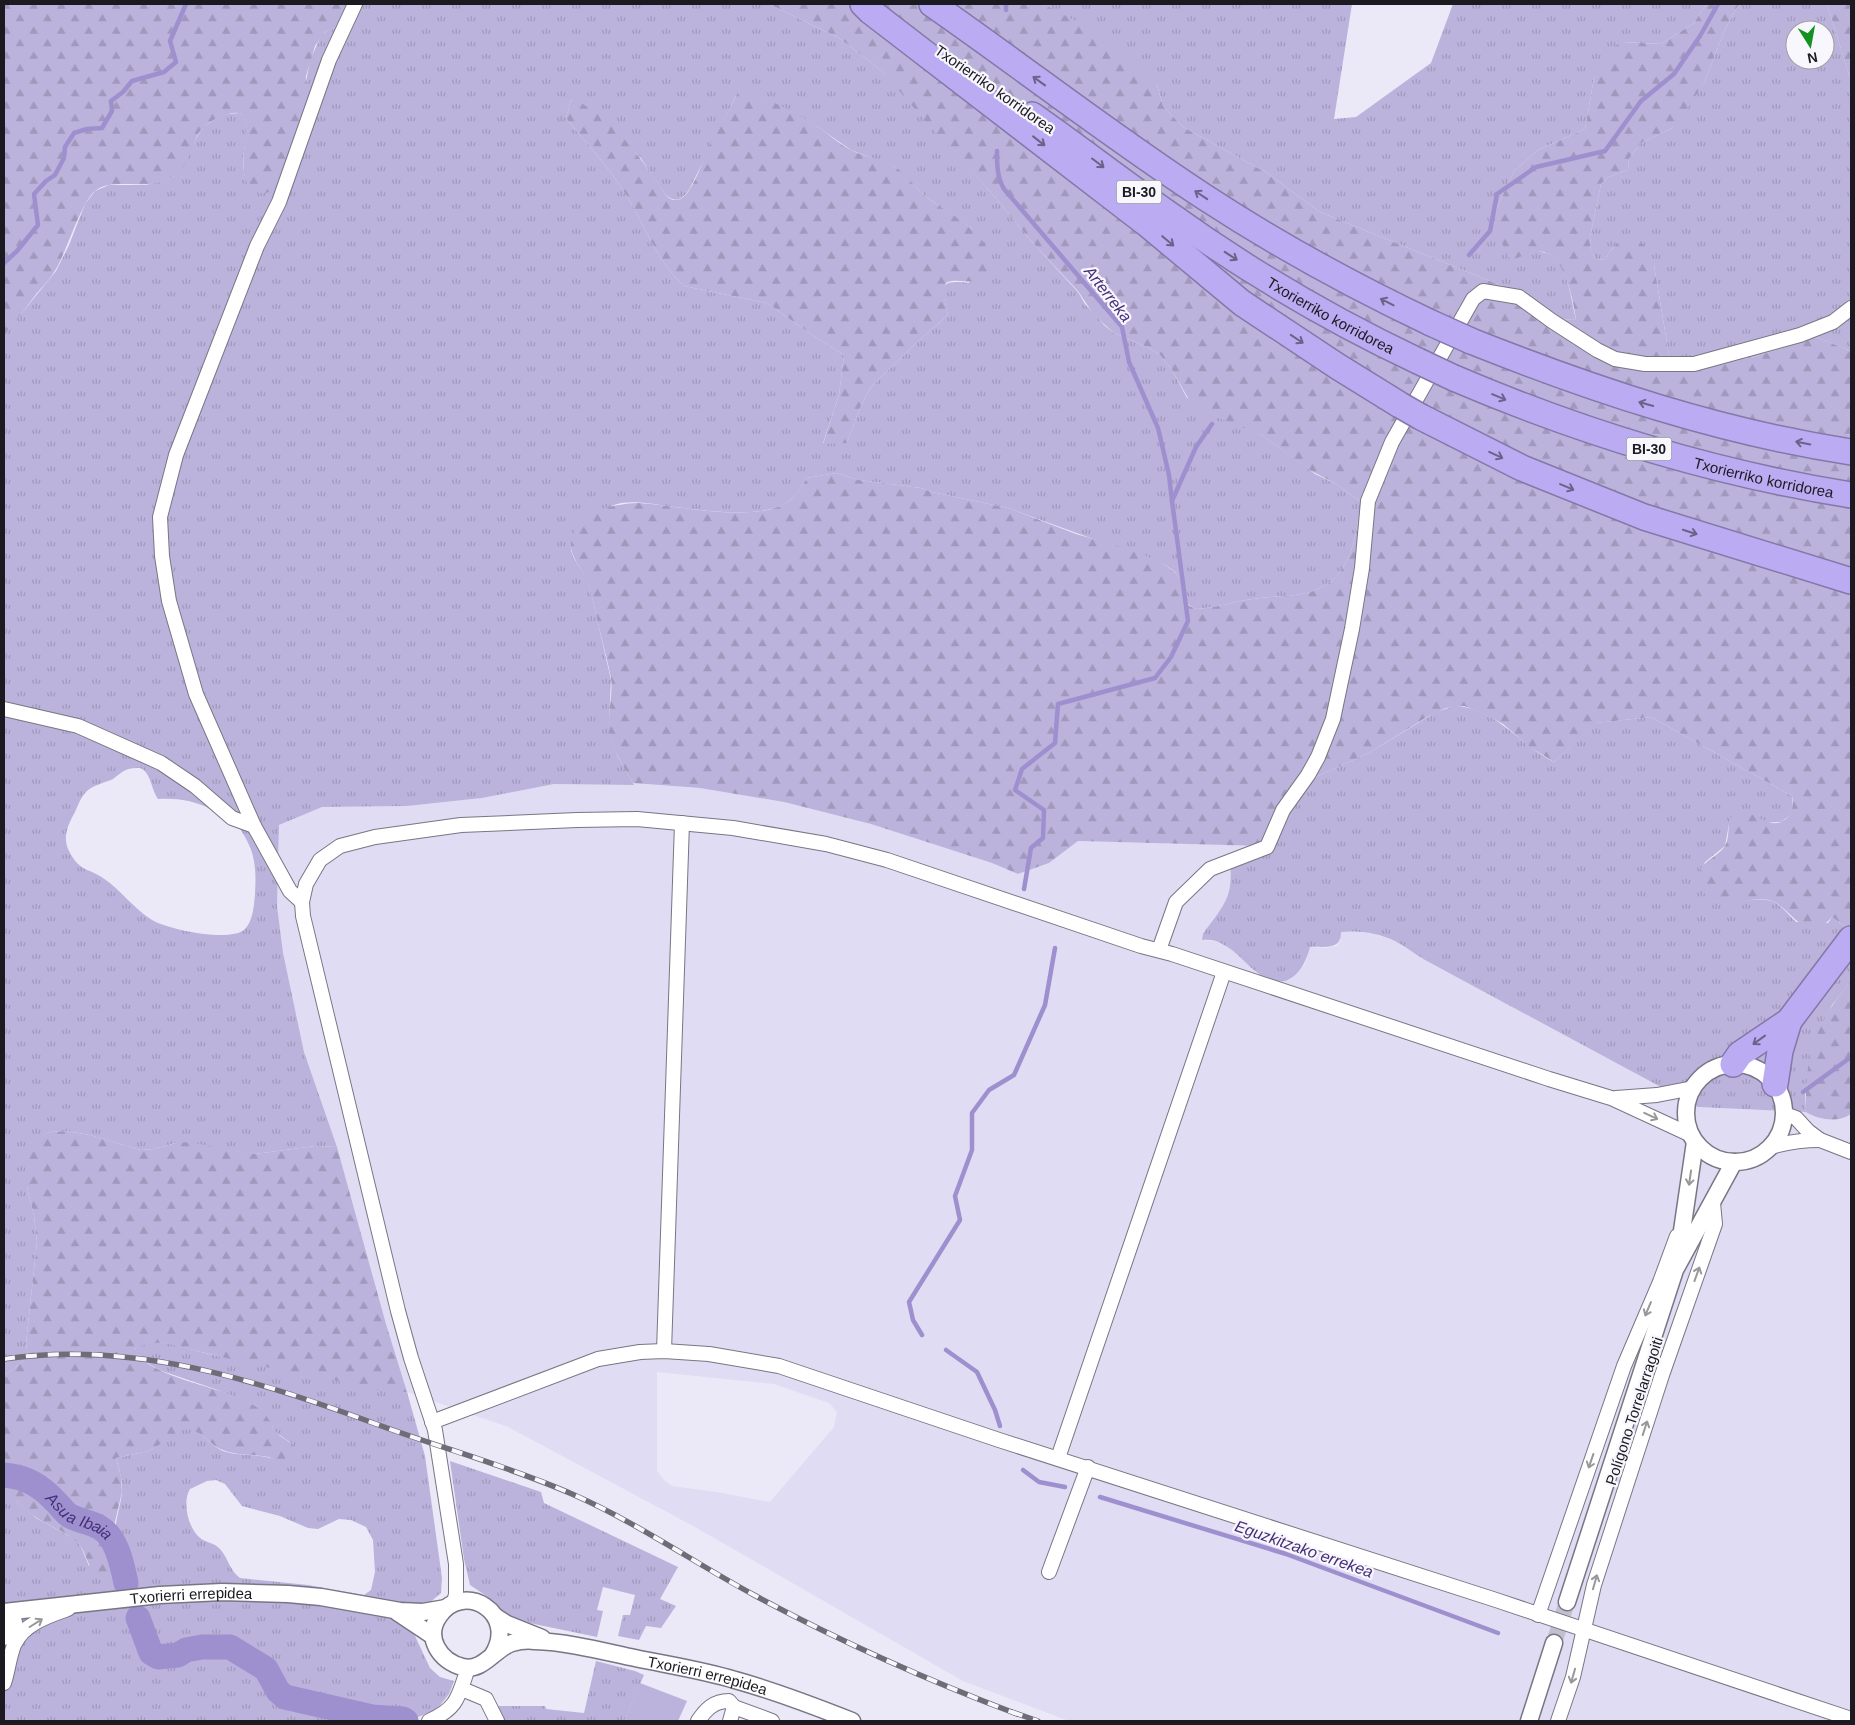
<svg xmlns="http://www.w3.org/2000/svg" width="1855" height="1725" font-family="Arial,sans-serif">
  <defs>
    <pattern id="grass-tufts" width="24" height="20" patternUnits="userSpaceOnUse" patternTransform="scale(1.25)"><rect width="24" height="20" fill="#bbb3db"/><path d="M3 7l-1-3M5 7V3M7 7l1-3M15 17l-1-3M17 17v-4M19 17l1-3" fill="none" stroke="#a099bc"/></pattern>
    <pattern id="forest-firs" width="22" height="20" patternUnits="userSpaceOnUse" patternTransform="scale(1.25)"><rect width="22" height="20" fill="#bbb3db"/><path d="M5 1l3.5 6h-7zM16 11l3.5 6h-7z" fill="#a099bc"/></pattern>
  </defs>
  <rect width="100%" height="100%" fill="#ebe8f8"/>
  <!-- built -->
  <path fill="#e0dcf3" fill-rule="evenodd" d="M633,783L700,788L784,802L871,824L992,863L1018,874L1049,863L1078,841L1263,846L1230,863L1232,882L1224,906L1212,920L1202,940L1214,941L1226,945L1280,982L1291,979L1297,974L1305,964L1310,947L1326,948L1336,946L1339,943L1341,932H1367L1397,941L1425,960L1698,1107L1806,1112L1827,1119L1848,1116L1851,1114V1721H1069L963,1681L695,1527L508,1427L407,1392L386,1324L337,1147L304,1052L282,953L277,906L279,825L322,807L407,806L482,798L554,784L634,785ZM657,1372L774,1384L829,1403L837,1412L834,1427L770,1502L716,1492L672,1486L664,1480L657,1471Z"/>
  <!-- grass -->
  <g fill="url(#grass-tufts)" fill-rule="evenodd">
    <path d="M361,4H769L839,38L882,71L891,80L989,190L1032,242L1078,292L1085,304L1105,326L1114,333L1149,348L1160,355L1172,370L1187,398L1262,435L1315,474L1336,484L1361,502C1355,540 1351,583 1306,593C1289,597 1271,596 1253,599C1234,601 1216,608 1197,609C1181,605 1186,590 1180,579C1177,572 1171,569 1165,565L1008,508L932,492L921,488L859,480L836,473L807,478C802,486 797,496 788,502C759,521 693,509 660,505C647,503 627,500 614,505C604,509 581,530 572,538L571,550L573,557L587,579L590,588L611,680L609,720L612,740L618,757L634,785L554,784L482,798L407,806L322,807L279,825L277,906L283,953L304,1052L337,1147L315,1146L255,1154L176,1143L154,1149L140,1150L90,1135L66,1131L50,1132L30,1143L27,1187L34,1216L37,1242L26,1343L28,1357L12,1370L4,1375V335L56,271L69,245L85,204L95,191L109,185H146L169,179L174,176L203,127L218,117L227,114L240,113L244,116C254,135 233,163 250,186L305,88L310,60L321,36L328,30L337,26ZM739,90L767,100L792,113L818,127L851,150L895,167L925,196L971,228L988,252L990,264L969,283C936,279 942,288 948,315L913,346L870,388L859,410L847,443H823L839,395L844,355L815,337L767,303L684,286C657,262 645,225 626,195C609,167 586,143 566,118L571,100L589,108L640,157L665,194C675,204 683,200 690,188ZM140,768C151,772 151,789 158,799C175,798 194,800 210,809C218,813 223,815 232,817C253,847 257,857 255,894C254,905 253,922 244,930C229,942 169,930 152,920C134,909 121,890 103,878C86,867 80,872 69,851C62,837 68,825 75,812C78,805 81,797 86,792C93,785 104,783 113,779C117,776 121,772 126,770C130,768 136,768 140,768Z"/>
    <path d="M1043,4H1352L1334,119L1356,117L1431,63L1453,4H1706L1694,23L1661,44L1624,42L1594,78L1585,129L1538,150L1514,171L1496,210L1536,252C1543,252 1549,252 1554,257C1568,269 1572,303 1576,320L1559,319L1529,297L1320,212L1267,173L1183,127L1163,106L1157,85Z"/>
    <path d="M1739,4H1827L1851,81V351L1816,337L1751,358L1670,361L1654,265L1618,241L1604,260L1596,259L1591,252L1590,237L1601,184L1608,177L1628,170L1629,159L1641,143L1672,128L1705,81L1725,29ZM1795,30H1825V60H1795Z"/>
    <path d="M1455,706C1496,708 1520,745 1554,762L1595,723L1651,717L1792,796L1793,809L1789,816L1781,822L1729,824L1725,846L1705,862L1700,873L1714,901C1735,906 1759,894 1776,903C1783,908 1790,916 1796,922L1828,923L1832,917L1851,931V981L1832,1005L1813,1047L1805,1095L1806,1112L1698,1107L1425,960C1415,954 1405,946 1395,941C1379,933 1359,930 1341,932C1341,951 1324,946 1310,947C1302,978 1282,994 1254,970C1244,962 1236,951 1224,945C1217,940 1210,939 1202,940L1203,934C1221,907 1234,900 1230,863L1265,842L1309,780L1369,753L1436,712Z"/>
    <path d="M157,1342C176,1343 194,1351 213,1355C247,1362 283,1368 317,1375C348,1382 375,1392 407,1392L425,1456L442,1578L441,1593L408,1621L430,1668L440,1677L454,1681L449,1694L437,1709L411,1720L396,1715V1721H4V1501H16L36,1518L75,1539L81,1547L89,1566L115,1539C114,1523 120,1509 122,1493C123,1481 119,1469 116,1458L149,1451L183,1429C201,1427 208,1445 223,1451C237,1456 252,1454 266,1457C273,1458 279,1460 285,1462L291,1443L274,1431L272,1425L256,1406L215,1389L159,1370L143,1360L133,1350L141,1345ZM216,1480L225,1484L242,1506L280,1516L308,1528L318,1529L339,1519L351,1520L366,1527L373,1540L375,1572L371,1590L364,1595L308,1585L240,1578C230,1571 228,1558 220,1549C214,1542 205,1543 199,1537C188,1527 182,1502 190,1489L207,1481Z"/>
    <path d="M450,1461L541,1492L544,1503L678,1567L660,1599L676,1606L661,1628L646,1626L639,1640L618,1636L623,1615H630L635,1595L603,1587L597,1610L603,1611L597,1637L510,1619L485,1595L470,1585L464,1559Z"/>
    <path d="M596,1661L635,1671L644,1675L624,1721H501L497,1706H545L546,1709L584,1713Z"/>
  </g>
  <!-- forest -->
  <g fill="url(#forest-firs)">
    <path d="M4,4H361L337,26L325,32L315,46L306,76L305,122L280,187C271,192 261,197 252,189C226,166 272,95 220,117C187,130 197,156 178,173C153,195 115,175 95,191C81,202 67,251 56,269C51,278 44,285 37,293C26,307 16,322 4,335Z"/>
    <path d="M769,4H1043L1103,35L1157,85L1163,106L1183,127L1267,173L1320,212L1529,297L1559,319L1576,320C1574,303 1565,257 1545,252C1534,250 1522,257 1511,260L1503,246L1495,221L1496,210L1514,171L1538,150L1585,129L1594,78L1611,48L1623,42L1661,44L1694,23L1706,4H1739L1725,29L1705,81L1681,119L1672,128L1641,143L1629,159L1628,170L1608,177L1601,184L1590,237L1591,252L1596,259L1604,260L1618,241L1627,235L1634,236L1645,246L1654,265L1670,361L1751,358L1816,337L1851,351V931L1832,917C1805,948 1792,906 1769,900C1747,895 1715,916 1702,889C1690,863 1715,861 1725,846C1730,838 1727,826 1731,817C1745,805 1758,820 1772,823C1787,825 1796,810 1792,796L1651,717L1596,723L1554,762L1530,747L1503,724L1482,713L1464,706L1446,708L1427,717L1369,753L1309,780L1263,846L1078,841L1049,863L1018,874L992,863L871,824L784,802L700,788L633,783C621,763 609,744 609,720C609,707 613,692 611,678C606,652 598,627 593,601C591,593 590,586 586,579C580,565 567,554 572,537C580,510 614,504 638,503C678,505 754,524 788,502C796,497 802,486 807,478L836,473L859,480L921,488L932,492L1008,508L1076,534L1125,548L1146,556L1165,565L1177,574L1181,580L1186,601L1189,606L1197,609C1216,608 1234,601 1253,599C1271,596 1289,597 1306,593C1351,583 1355,540 1361,502L1336,484L1306,468L1262,435L1205,413L1192,405L1172,370L1160,355L1149,348L1114,333L1094,315L1078,291L1032,242L989,190L927,123L882,71L839,38Z"/>
    <path d="M1827,4H1851V81Z"/>
    <path d="M739,89C766,98 794,111 818,127C829,134 838,143 849,149C864,157 881,159 895,167C907,174 915,188 925,196C945,212 1005,239 987,273C978,290 959,276 946,283C941,293 946,304 948,315L913,346L870,388L859,410L847,443L823,444L839,395L844,355L815,337L767,303L684,286C657,262 645,225 626,195C609,167 586,143 566,118L571,100C604,107 642,159 660,186C663,191 668,201 676,200C681,200 685,196 688,192C699,176 704,156 712,140C721,123 732,107 739,89Z"/>
    <path d="M1851,981V1114C1838,1123 1819,1120 1806,1112C1804,1058 1815,1023 1851,981Z"/>
    <path d="M66,1131L90,1135L140,1150L154,1149L176,1143L188,1142L255,1154L315,1146L337,1147L386,1324L407,1392H389L360,1387L319,1376L254,1365L165,1343C154,1342 144,1344 134,1349C150,1380 227,1386 257,1407C263,1411 268,1418 272,1424C272,1425 274,1431 275,1431C283,1441 296,1441 297,1456C294,1459 292,1461 287,1462C281,1463 274,1459 269,1457C254,1454 237,1456 223,1450C207,1444 201,1427 183,1430L149,1451L116,1458L121,1477L122,1492L114,1526L118,1565L114,1573L106,1577C85,1574 89,1551 75,1540C64,1531 49,1526 37,1518C30,1514 23,1507 16,1501H4V1375L12,1370L28,1357L26,1343L37,1242L34,1216L27,1187L24,1159L26,1149L30,1143L37,1138L50,1132Z"/>
  </g>
  <!-- garden -->
  <path fill="#bbb3db" d="M640,1683L687,1701L678,1721H624Z"/>
  <g fill="none" stroke-linecap="round" stroke-linejoin="round">
    <!-- stream -->
    <g stroke="#9e90cf" stroke-width="4.5">
      <path d="M1006,10V4"/>
      <path d="M997,151C997,165 997,177 1004,189L1122,327L1129,362L1158,428L1169,475L1172,501"/>
      <path d="M1469,255L1490,231L1497,194L1536,167L1605,151L1641,101L1674,74L1700,36L1718,4"/>
      <path d="M4,263L17,251L38,225L34,194L46,181L55,175L64,158L65,147L74,133L87,129L102,128L112,111L111,101L123,92L132,81L164,72L176,62L170,41L186,4"/>
      <path d="M1024,889L1031,848L1043,838L1044,810L1015,790L1022,769L1055,743L1058,704L1155,678L1171,657L1188,621L1172,501L1196,447L1212,424"/>
      <path d="M1803,1092L1851,1057"/>
      <path d="M922,1335L913,1320L909,1302L960,1220L955,1196L972,1150V1113L989,1090L1014,1075L1045,1005L1055,948"/>
      <path d="M946,1350L977,1372L995,1410L1000,1426"/>
      <path d="M1023,1470L1039,1482L1065,1487"/>
      <path d="M1100,1497L1286,1554L1498,1633"/>
    </g>
    <!-- river -->
    <g stroke="#9e90cf" stroke-width="25">
      <path id="s1" d="M4,1475C27,1477 41,1486 56,1502C61,1507 65,1513 70,1516C86,1524 101,1522 112,1540C120,1553 123,1569 126,1583"/>
      <path d="M138,1618L151,1653L158,1657L178,1655L186,1650L202,1647H230L266,1669L278,1691L285,1697L372,1717L403,1719L406,1721"/>
    </g>
    <!-- tertiary-tunnel -->
    <path stroke="#c1bfcd" stroke-width="16" stroke-dasharray="16 8" stroke-linecap="butt" d="M1554,1643L1567,1602"/>
    <defs>
      <g id="minor">
        <path d="M4,709L78,726L161,763L195,786L232,818L254,826"/>
        <path d="M302,902L290,891L254,826L196,694L169,601L162,556L160,517L176,455L257,246L279,202L329,60L355,4"/>
        <path d="M1159,950L1176,902L1210,869L1267,847L1283,810L1308,775L1318,757L1333,719L1352,629L1362,568L1368,501L1392,442L1473,299L1483,291L1519,297L1552,321L1597,350L1615,359L1645,364H1694L1800,335L1833,322L1851,308"/>
        <path d="M1616,1098L1657,1095L1693,1088"/>
        <path d="M1785,1114L1796,1118L1808,1131L1820,1140L1851,1152"/>
        <path d="M1771,1147C1788,1142 1803,1140 1820,1140"/>
        <path d="M664,1351L682,823"/>
        <path d="M432,1422L598,1359L640,1352L664,1351L709,1354L779,1366L999,1440L1496,1600L1851,1719"/>
        <path d="M1058,1458L1224,972"/>
        <path d="M1049,1572L1088,1467"/>
        <path d="M454,1603L456,1594V1564L435,1430L411,1358L398,1311L303,916L302,902L306,884L320,860L340,846L375,837L461,825L577,820L637,819L733,828L826,844L887,860L1141,946L1172,954L1549,1079L1611,1098L1691,1135"/>
        <path d="M12,1611L16,1626L17,1640"/>
        <path d="M1538,1615L1624,1366L1660,1282L1677,1236"/>
        <path d="M4,1638L5,1624L12,1611"/>
        <path d="M4,1683C8,1671 9,1658 14,1645C23,1624 48,1616 68,1609"/>
        <path d="M462,1689L486,1699L497,1721"/>
        <path d="M429,1721C458,1708 458,1697 468,1668"/>
        <path d="M698,1721C706,1709 714,1701 729,1701L734,1707L772,1721"/>
        <path d="M730,1721L734,1707"/>
        <path d="M1558,1721L1573,1677L1594,1585L1662,1375L1715,1224L1713,1203"/>
      </g>
      <g id="tertiary">
        <circle cx="1735" cy="1113" r="49"/>
        <path d="M1678,1258L1695,1142"/>
        <path d="M1567,1602L1675,1270L1734,1162"/>
        <path id="s2" d="M4,1612L160,1595L222,1592L288,1594L321,1597L400,1611L423,1612L446,1608"/>
        <path d="M397,1612L433,1636"/>
        <path d="M496,1617L507,1624L542,1638"/>
        <path id="s3" d="M492,1656C520,1613 463,1580 439,1616C424,1637 440,1662 463,1667C483,1672 495,1648 512,1643C519,1641 528,1640 535,1641C568,1642 602,1651 635,1658C668,1665 702,1670 735,1680C775,1691 814,1706 852,1721"/>
        <path d="M1529,1721L1554,1643"/>
      </g>
      <g id="motorway">
        <path d="M863,4L870,11L1147,224L1242,303L1337,366L1400,405"/>
        <path d="M932,4C1024,68 1112,137 1206,198C1278,245 1353,286 1431,323"/>
        <path id="s4" d="M1032,115C1079,148 1124,183 1170,215C1248,271 1331,320 1418,361"/>
        <path d="M1471,341C1594,390 1720,432 1851,452"/>
        <path id="s5" d="M1454,378C1583,433 1713,473 1851,495"/>
        <path d="M1421,417L1522,468L1644,517L1851,581"/>
        <path d="M1733,1064L1740,1054L1789,1021L1851,939"/>
        <path d="M1775,1084L1780,1051L1789,1021"/>
      </g>
    </defs>
    <!-- minor casing -->
    <use href="#minor" stroke="#787684" stroke-width="16"/>
    <!-- tertiary casing -->
    <use href="#tertiary" stroke="#787684" stroke-width="19"/>
    <!-- motorway casing -->
    <use href="#motorway" stroke="#8378a8" stroke-width="28"/>
    <!-- minor -->
    <use href="#minor" stroke="#fff" stroke-width="14"/>
    <!-- tertiary -->
    <use href="#tertiary" stroke="#fff" stroke-width="16"/>
    <!-- motorway -->
    <use href="#motorway" stroke="#bbabf2" stroke-width="25"/>
    <defs>
      <g id="rail">
        <path d="M4,1359C132,1340 257,1380 376,1424C441,1448 508,1466 572,1494C636,1522 693,1562 754,1595C839,1641 927,1680 1017,1714"/>
        <path d="M1012,1712L1038,1721"/>
      </g>
    </defs>
    <!-- rail casing -->
    <use href="#rail" stroke="#6e6d77" stroke-width="5.5"/>
    <!-- rail -->
    <use href="#rail" stroke="#f8f7fd" stroke-width="4" stroke-dasharray="11" stroke-linecap="butt"/>
    <defs>
      <g id="motorway-bridge">
        <path d="M1431,323L1471,341"/>
        <path d="M1418,361L1454,378"/>
        <path d="M1400,405L1421,417"/>
      </g>
    </defs>
    <!-- motorway-bridge casing -->
    <use href="#motorway-bridge" stroke="#8378a8" stroke-width="28" stroke-linecap="butt"/>
    <!-- motorway-bridge -->
    <use href="#motorway-bridge" stroke="#bbabf2" stroke-width="25"/>
  </g>
  <!-- one-way arrows -->
  <defs><path id="oneway-shaft" d="M-6 0H5M1.5-3L5.5 0L1.5 3" fill="none" stroke-width="1.6" stroke-linecap="round" stroke-linejoin="round" transform="scale(1.25)"/></defs>
  <g stroke="#6b6289">
    <use href="#oneway-shaft" transform="translate(1039 81) rotate(-144)"/>
    <use href="#oneway-shaft" transform="translate(1039 141) rotate(38)"/>
    <use href="#oneway-shaft" transform="translate(1098 163) rotate(37)"/>
    <use href="#oneway-shaft" transform="translate(1201 195) rotate(-146)"/>
    <use href="#oneway-shaft" transform="translate(1168 241) rotate(40)"/>
    <use href="#oneway-shaft" transform="translate(1231 256) rotate(33)"/>
    <use href="#oneway-shaft" transform="translate(1387 302) rotate(-153)"/>
    <use href="#oneway-shaft" transform="translate(1297 339) rotate(34)"/>
    <use href="#oneway-shaft" transform="translate(1499 397) rotate(23)"/>
    <use href="#oneway-shaft" transform="translate(1646 404) rotate(-164)"/>
    <use href="#oneway-shaft" transform="translate(1803 443) rotate(-169)"/>
    <use href="#oneway-shaft" transform="translate(1496 455) rotate(25)"/>
    <use href="#oneway-shaft" transform="translate(1567 487) rotate(23)"/>
    <use href="#oneway-shaft" transform="translate(1690 532) rotate(18)"/>
    <use href="#oneway-shaft" transform="translate(1759 1040) rotate(144)"/>
  </g>
  <g stroke="#98989b">
    <use href="#oneway-shaft" transform="translate(1651 1116) rotate(25)"/>
    <use href="#oneway-shaft" transform="translate(1690 1178) rotate(98)"/>
    <use href="#oneway-shaft" transform="translate(1697 1274) rotate(-70)"/>
    <use href="#oneway-shaft" transform="translate(1648 1309) rotate(113)"/>
    <use href="#oneway-shaft" transform="translate(1645 1428) rotate(-72)"/>
    <use href="#oneway-shaft" transform="translate(1591 1461) rotate(109)"/>
    <use href="#oneway-shaft" transform="translate(1595 1582) rotate(-74)"/>
    <use href="#oneway-shaft" transform="translate(36 1623) rotate(-32)"/>
    <use href="#oneway-shaft" transform="translate(1573 1676) rotate(106)"/>
  </g>
  <g text-anchor="middle" dominant-baseline="central" stroke-width="4.5" stroke-linejoin="round" paint-order="stroke">
    <!-- shield labels -->
    <g fill="#f8f7fd" stroke="#5d5c62" stroke-width="1">
      <rect x="1116.5" y="180.5" width="45" height="23" rx="4"/>
      <rect x="1626.5" y="437.5" width="45" height="23" rx="4"/>
    </g>
    <g font-size="14" font-weight="bold" fill="#1b1a20">
      <text x="1139" y="192">BI-30</text>
      <text x="1649" y="449">BI-30</text>
    </g>
    <!-- street labels -->
    <g font-size="15" fill="#1b1a20" stroke="#f8f7fd">
      <text transform="translate(995 89) rotate(35)">Txorierriko korridorea</text>
      <text stroke="none"><textPath href="#s4" startOffset="360">Txorierriko korridorea</textPath></text>
      <text stroke="none"><textPath href="#s5" startOffset="326">Txorierriko korridorea</textPath></text>
      <text transform="translate(1634 1411) rotate(-72)">Polígono Torrelarragoiti</text>
      <text stroke="none"><textPath href="#s2" startOffset="188">Txorierri errepidea</textPath></text>
      <text stroke="none"><textPath href="#s3" startOffset="431">Txorierri errepidea</textPath></text>
    </g>
    <!-- water labels -->
    <g font-size="16" font-style="italic" fill="#462f79" stroke="#f8f7fd">
      <text transform="translate(1108 294) rotate(52)">Arterreka</text>
      <text stroke="none"><textPath href="#s1" startOffset="88">Asua Ibaia</textPath></text>
      <text transform="translate(1304 1549) rotate(19)">Eguzkitzako errekea</text>
    </g>
  </g>
  <!-- border -->
  <rect width="1855" height="1725" fill="none" stroke="#1b1a20" stroke-width="10"/>
  <!-- north arrow -->
  <g transform="translate(1810 45) rotate(169)"><circle r="24" fill="#f8f7fd" stroke="#a09fa5"/>
  <path d="M0-4L9 19L0 12L-9 19Z" fill="#139222"/>
  <text y="-8" font-size="14" font-weight="bold" text-anchor="middle" fill="#1b1a20">N</text>
  </g>
</svg>
